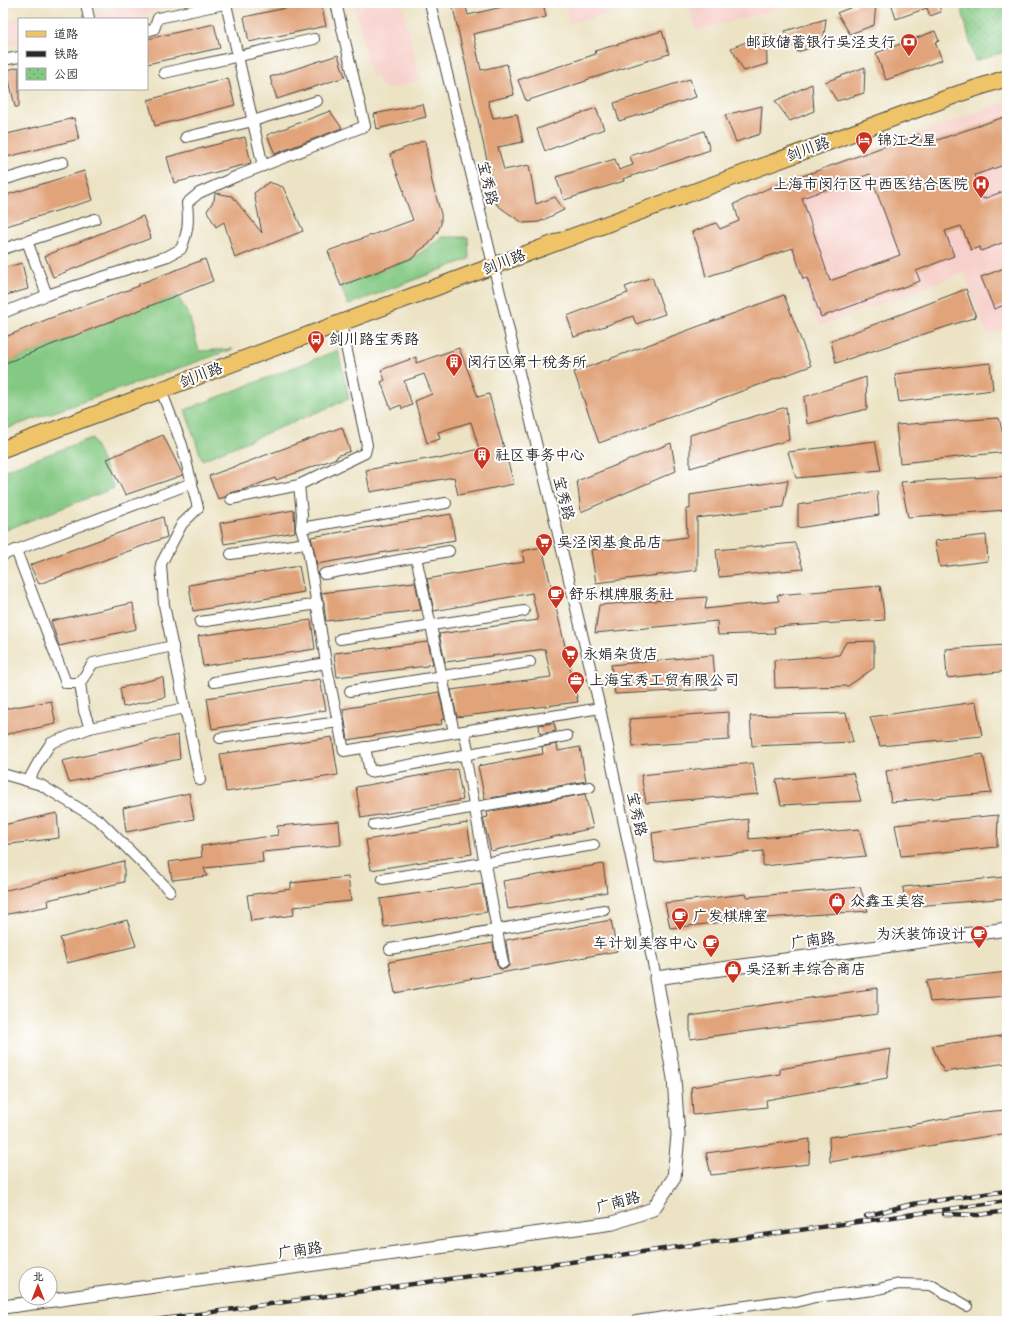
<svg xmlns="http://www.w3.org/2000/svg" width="1010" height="1324" font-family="Itim,'LXGW WenKai TC',sans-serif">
  <defs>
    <pattern id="park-dots" width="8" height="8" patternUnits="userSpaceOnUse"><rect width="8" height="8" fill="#84c983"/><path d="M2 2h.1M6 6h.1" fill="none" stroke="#6ca36b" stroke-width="1.8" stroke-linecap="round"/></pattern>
  </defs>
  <rect width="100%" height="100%" fill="#fff"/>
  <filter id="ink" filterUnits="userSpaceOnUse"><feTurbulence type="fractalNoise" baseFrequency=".025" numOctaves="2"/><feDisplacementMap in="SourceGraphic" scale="8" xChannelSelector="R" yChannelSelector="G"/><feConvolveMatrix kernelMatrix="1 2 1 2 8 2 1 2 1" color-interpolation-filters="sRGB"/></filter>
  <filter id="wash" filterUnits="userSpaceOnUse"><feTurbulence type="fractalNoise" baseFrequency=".012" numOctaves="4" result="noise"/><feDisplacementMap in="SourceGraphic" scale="16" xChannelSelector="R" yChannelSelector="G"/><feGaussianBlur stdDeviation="0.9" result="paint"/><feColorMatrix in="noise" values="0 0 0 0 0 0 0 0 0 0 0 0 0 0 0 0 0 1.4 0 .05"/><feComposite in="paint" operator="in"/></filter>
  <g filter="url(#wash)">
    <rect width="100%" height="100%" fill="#ece3c4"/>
    <!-- built -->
    <g fill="#f7d0cb">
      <path d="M126,3H188L145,13L147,19H71L126,6Z"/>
      <path d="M354,3H402L420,81L386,89L385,85L380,86L377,75L371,77Z"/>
      <path d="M565,3H666L569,23Z"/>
      <path d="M689,3H788L789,6L696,31Z"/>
      <path d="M49,11L50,18L63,15V19H19V43L3,46V22Z"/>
      <path d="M1007,101V328L987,335L964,273L819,326L769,188Z"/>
    </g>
    <!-- grass -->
    <g fill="#84c983" stroke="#587a57">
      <path d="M442,237H468L469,259L348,305L341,286L415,257Z"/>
      <path d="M177,295L189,316L199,351L233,349L3,430V364Z"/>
      <path d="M338,350L349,399L202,460L185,410Z"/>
      <path d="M92,438L114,488L3,531V471Z"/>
    </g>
    <!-- park -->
    <path fill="url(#park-dots)" stroke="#587a57" d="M960,3H1007V51L975,61Z"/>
    <g id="blocks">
      <!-- building -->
      <g fill="#e1a379" fill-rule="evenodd">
        <path d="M309,3H321L326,26L249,42L244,17Z"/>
        <path d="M452,3H465L468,15L519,3H543L546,17L473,34L481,70L507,64L511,82L514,95L488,101L493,118L517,114L523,142L498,147L504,170L529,165L536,204L555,197L564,210L539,222L523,223L508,213L497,205Z"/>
        <path d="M857,3H876L874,25L850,34L837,13L857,5Z"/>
        <path d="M891,3H938L941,12L930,16L927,8L896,19Z"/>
        <path d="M826,19L823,44L797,52L785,31Z"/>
        <path d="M214,24L220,48L147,64V39Z"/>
        <path d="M662,31L669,54L586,80V81L526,101L518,80L596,54L595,51Z"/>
        <path d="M935,31L939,41L935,42L942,60L886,80L876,53Z"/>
        <path d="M766,34L767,64L744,71L731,48Z"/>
        <path d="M338,55L345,77L277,99L270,77Z"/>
        <path d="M19,67V107H15L7,70Z"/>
        <path d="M865,67L864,93L837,101L825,82Z"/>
        <path d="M228,78L235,105L155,126L148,100Z"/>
        <path d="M690,79L696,97L619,121L614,103Z"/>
        <path d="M812,84L814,111L790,121L775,101Z"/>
        <path d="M423,104L426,117L377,129L374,114Z"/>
        <path d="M762,106L760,134L736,142L725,115Z"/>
        <path d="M596,108L604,129L545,151L537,129Z"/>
        <path d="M330,111L342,128L275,154L267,135Z"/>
        <path d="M1007,116V164L975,175L983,199L1007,190V241L981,251L980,247L971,250L961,226L945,231L954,256L916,271L920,281L821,317L807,278L803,279L793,248L706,277L699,248L692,232L716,223L720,229L739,221L734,204L769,188L919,134L923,145ZM870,174L900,255L830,281L802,198Z"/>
        <path d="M74,118L79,139L3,158V135Z"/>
        <path d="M704,131L710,150L623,179L624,181L564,200L556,177L615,159L619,170L633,165L630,156Z"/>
        <path d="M245,137L251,163L174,183L167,157Z"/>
        <path d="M425,140L432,182L441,214V224L437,233L429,244L419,251L415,257L341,286L328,251L413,220L403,193L404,192L390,154Z"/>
        <path d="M84,171L93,200L3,227V196Z"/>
        <path d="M269,182L283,187L303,231L235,258L224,222L216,227L207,211L214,200L215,193L232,196L262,233L254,193Z"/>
        <path d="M143,216L151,238L53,277L45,256Z"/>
        <path d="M205,259L213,281L3,364V338L48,319L139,286V284Z"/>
        <path d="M22,263L28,289L3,296V268Z"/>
        <path d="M1007,267V304L994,309L981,277Z"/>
        <path d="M652,277L665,314L636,324L633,316L574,337L567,316L628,293L625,287Z"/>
        <path d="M966,289L976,317L836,363L831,341Z"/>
        <path d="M784,295L811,366L599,443L574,372Z"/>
        <path d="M459,348L478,397L489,394L514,484L458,495L454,477L370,492L366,470L438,457L439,459L479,449L471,422L438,432L440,439L427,443L415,401L432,394L424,374L404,381L412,405L402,409L401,405L391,409L381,382L385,380L381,370L416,357V363Z"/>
        <path d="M990,363L993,390L899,402L895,374Z"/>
        <path d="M866,377L867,409L807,424L804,397Z"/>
        <path d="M786,407L789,440L690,468V435Z"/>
        <path d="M999,418L1007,452L900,463L896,425Z"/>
        <path d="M342,427L350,451L337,456V458L276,480L275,478L242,490L229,493L225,497L218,499L209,476Z"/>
        <path d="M163,435L183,475L125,495L107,459Z"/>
        <path d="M875,441L881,470L796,478L788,452Z"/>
        <path d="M671,443L676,471L581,512L577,481Z"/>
        <path d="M1007,476V510L908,517L901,482Z"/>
        <path d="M788,480L783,507L697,518V570L596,583L591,550L687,537L686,509H690V495Z"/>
        <path d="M877,491L879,515L798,528V505Z"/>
        <path d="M294,510L295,532L224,544L220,523Z"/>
        <path d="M451,514L455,540L317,564L311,537Z"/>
        <path d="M163,517L167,537L39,584L30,565Z"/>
        <path d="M986,535L988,561L940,567L935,541Z"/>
        <path d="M795,543L803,569L719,577L716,550Z"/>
        <path d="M542,547L578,702L457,717L451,690L551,677L545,649L445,662L439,634L538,620L532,593L434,611L427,579L524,562L522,551Z"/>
        <path d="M299,566L304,592L193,611L189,585Z"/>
        <path d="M415,582L421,610L326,621L324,607V603L321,593Z"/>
        <path d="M880,586L885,620L774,627L775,633L718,635L717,621L595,633L599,605L707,597L705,609L779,601L777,595Z"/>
        <path d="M133,603L136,629L59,646L51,621Z"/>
        <path d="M311,620L315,649L203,666L198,636Z"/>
        <path d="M874,641V668L848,686L775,688L774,660L839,655L846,642Z"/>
        <path d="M428,642L433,664L427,665V666L337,677L334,653Z"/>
        <path d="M1007,645V671L947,678L945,649Z"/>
        <path d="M713,655L716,689L615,694L611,665Z"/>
        <path d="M163,677L165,697L123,707L120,688Z"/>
        <path d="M320,679L326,710L212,729L207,698Z"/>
        <path d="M439,692L445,719L441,720L442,724L348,740L343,709Z"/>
        <path d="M51,701L56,724L3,735V709Z"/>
        <path d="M976,702L982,736L880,746L870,717Z"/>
        <path d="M729,712V740L633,746L629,719Z"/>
        <path d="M846,713L853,742L752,746L750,716Z"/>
        <path d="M554,723L556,731L540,734L539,725Z"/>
        <path d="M178,735L180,759L69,782L62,761Z"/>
        <path d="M332,737L338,775L226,792L220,754Z"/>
        <path d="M557,744L558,751L580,747L586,781L485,799L478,766L543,754L542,747Z"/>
        <path d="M983,754L991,793L891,802L886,771Z"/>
        <path d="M753,763L758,794L646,803L641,775Z"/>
        <path d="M457,769L463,800L361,818L356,787Z"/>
        <path d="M853,773L861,801L781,805L776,780Z"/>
        <path d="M189,793L194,819L126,832L123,808Z"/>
        <path d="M585,794L593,828L491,851L483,818L488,817L487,812Z"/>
        <path d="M57,813L59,838L3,845V825Z"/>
        <path d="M998,815L997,847L901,856L895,825Z"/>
        <path d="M748,819L749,839L859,829L866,856L763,866V851L655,862L652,833Z"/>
        <path d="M339,821L341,845L262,852L263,862L204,868L207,876L172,880L169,862L202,857L201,846L278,835L277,826Z"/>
        <path d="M467,823L472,854L371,870L366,840Z"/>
        <path d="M124,861V882L48,900L49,906L3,915V891Z"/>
        <path d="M603,864L607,892L508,909L503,881Z"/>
        <path d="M348,877L351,901L293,907L294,915L251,921L247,895L291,889V883Z"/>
        <path d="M1004,877L1007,898L905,907L903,887Z"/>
        <path d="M482,884L487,912L384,927L380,899Z"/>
        <path d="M860,887L868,911L751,919L670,928L665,903L746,894L747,897Z"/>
        <path d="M127,920L136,946L67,963L60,938Z"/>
        <path d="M611,920L617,951L395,993L389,962L493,943L497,965L500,969H505L509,966V962L506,941V940Z"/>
        <path d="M1007,972V996L930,1002L926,981Z"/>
        <path d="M877,988V1014L690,1039V1016Z"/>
        <path d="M1007,1035V1063L944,1072L932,1046Z"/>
        <path d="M891,1049L887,1078L766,1100L767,1107L693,1115L691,1087L780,1074V1069Z"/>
        <path d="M1007,1110V1133L830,1162L829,1137L911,1126V1125L982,1112Z"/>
        <path d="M810,1139L809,1164L711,1175L706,1153Z"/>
      </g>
    </g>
  </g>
  <g filter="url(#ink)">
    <use href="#blocks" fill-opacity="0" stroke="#484742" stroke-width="1"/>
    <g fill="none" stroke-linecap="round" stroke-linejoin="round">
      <defs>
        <g id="minor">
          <path d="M86,3L89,19"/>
          <path d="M430,3L600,708L656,978"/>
          <path d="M226,4L263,166"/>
          <path d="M147,31L154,29L158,18L229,3"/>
          <path d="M3,60L19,57"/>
          <path d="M164,73L314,39"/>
          <path d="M186,137L253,121L317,101"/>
          <path d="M3,180L63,162"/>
          <path d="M27,241L47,295"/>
          <path d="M3,249L95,219"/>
          <path d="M3,313L47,295L168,256L181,249C188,232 189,222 187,203L199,193L237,176L365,126L336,3"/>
          <path d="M341,323L367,445L365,453L299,485L302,514L301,528L308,550L326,663L344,751L600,708"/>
          <path d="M161,390L182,445L198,508L182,524L161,564L164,605L200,780"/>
          <path d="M231,499L299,485"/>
          <path d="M301,528L446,503"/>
          <path d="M16,550L66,683H80"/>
          <path d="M231,554L306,543"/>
          <path d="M3,555L192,483"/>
          <path d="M416,557L454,732"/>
          <path d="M324,574L449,551"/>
          <path d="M200,622L318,604"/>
          <path d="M340,639L524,611"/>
          <path d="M214,682L326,663"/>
          <path d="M350,691L530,662"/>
          <path d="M90,728L185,708"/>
          <path d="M464,731L468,750L466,760L503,963"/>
          <path d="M220,738L339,722"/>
          <path d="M365,747L370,772L567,736"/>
          <path d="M3,774L41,785L100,821L170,891"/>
          <path d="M28,781L39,761L51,743L90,728L84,711L80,683L93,663L173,646"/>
          <path d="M374,825L590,787"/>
          <path d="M383,879L594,845"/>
          <path d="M390,949L604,910"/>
          <path d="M636,1321L782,1301L796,1302L815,1297L874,1290L899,1284L931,1285L967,1306"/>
        </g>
        <path id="tertiary" d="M3,1307L613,1223L653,1209L674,1178L678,1135L674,1078L656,978L1007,929"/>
        <path id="primary" d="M3,449L493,266L961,93L1007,78"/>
      </defs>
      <!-- minor casing -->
      <use href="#minor" stroke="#484742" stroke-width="12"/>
      <!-- tertiary casing -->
      <use href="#tertiary" stroke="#484742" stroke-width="15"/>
      <!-- primary casing -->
      <use href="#primary" stroke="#484742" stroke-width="18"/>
      <!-- minor -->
      <use href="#minor" stroke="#fff" stroke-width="10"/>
      <!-- tertiary -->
      <use href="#tertiary" stroke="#fff" stroke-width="13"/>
      <!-- primary -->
      <use href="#primary" stroke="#efc469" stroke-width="16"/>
      <defs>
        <g id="rail">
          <path d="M944,1214L978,1215L1007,1211"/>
          <path d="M866,1216L912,1204L1007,1191"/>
          <path d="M149,1321L1007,1201"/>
        </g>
      </defs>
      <!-- rail casing -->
      <use href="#rail" stroke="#2b2b2b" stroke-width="4.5"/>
      <!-- rail -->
      <use href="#rail" stroke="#fff" stroke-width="3" stroke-dasharray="9" stroke-linecap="butt"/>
    </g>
  </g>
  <!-- icons -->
  <defs>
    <symbol id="bank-pin" viewBox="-11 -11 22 30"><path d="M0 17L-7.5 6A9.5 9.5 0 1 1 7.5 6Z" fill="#c8321e" stroke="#fff"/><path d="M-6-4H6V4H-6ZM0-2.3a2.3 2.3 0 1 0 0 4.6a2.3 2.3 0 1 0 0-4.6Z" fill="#fff"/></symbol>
    <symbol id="hotel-pin" viewBox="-11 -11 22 30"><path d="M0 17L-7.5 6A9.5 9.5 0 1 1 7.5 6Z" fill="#c8321e" stroke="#fff"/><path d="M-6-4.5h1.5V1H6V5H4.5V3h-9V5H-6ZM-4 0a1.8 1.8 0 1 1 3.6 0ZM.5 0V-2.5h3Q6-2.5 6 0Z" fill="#fff"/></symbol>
    <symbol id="hospital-pin" viewBox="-11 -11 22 30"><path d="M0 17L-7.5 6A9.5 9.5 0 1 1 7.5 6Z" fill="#c8321e" stroke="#fff"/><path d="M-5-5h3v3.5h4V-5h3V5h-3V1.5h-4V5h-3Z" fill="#fff"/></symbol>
    <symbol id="bus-pin" viewBox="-11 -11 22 30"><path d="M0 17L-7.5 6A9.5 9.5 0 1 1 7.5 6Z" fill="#c8321e" stroke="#fff"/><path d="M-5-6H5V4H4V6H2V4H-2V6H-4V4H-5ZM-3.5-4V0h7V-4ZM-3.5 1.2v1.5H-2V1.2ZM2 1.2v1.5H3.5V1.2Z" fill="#fff"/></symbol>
    <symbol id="building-pin" viewBox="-11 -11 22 30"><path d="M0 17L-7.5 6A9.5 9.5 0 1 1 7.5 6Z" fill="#c8321e" stroke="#fff"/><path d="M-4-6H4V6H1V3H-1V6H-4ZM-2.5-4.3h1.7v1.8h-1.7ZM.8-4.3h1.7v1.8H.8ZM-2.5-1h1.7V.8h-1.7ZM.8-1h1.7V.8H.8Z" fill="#fff"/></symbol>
    <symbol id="supermarket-pin" viewBox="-11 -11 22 30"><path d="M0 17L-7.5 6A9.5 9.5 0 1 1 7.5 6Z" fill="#c8321e" stroke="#fff"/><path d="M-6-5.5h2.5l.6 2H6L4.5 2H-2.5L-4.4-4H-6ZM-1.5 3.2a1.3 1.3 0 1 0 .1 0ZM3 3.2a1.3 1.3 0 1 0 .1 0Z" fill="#fff"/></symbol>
    <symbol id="cafe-pin" viewBox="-11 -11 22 30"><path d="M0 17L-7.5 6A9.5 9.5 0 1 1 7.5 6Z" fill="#c8321e" stroke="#fff"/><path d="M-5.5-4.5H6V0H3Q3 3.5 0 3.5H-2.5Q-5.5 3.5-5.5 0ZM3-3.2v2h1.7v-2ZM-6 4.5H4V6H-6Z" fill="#fff"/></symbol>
    <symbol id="office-pin" viewBox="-11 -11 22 30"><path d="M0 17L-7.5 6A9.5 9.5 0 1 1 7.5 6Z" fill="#c8321e" stroke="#fff"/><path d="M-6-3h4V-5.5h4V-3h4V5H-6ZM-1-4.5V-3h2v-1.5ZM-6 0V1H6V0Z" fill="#fff"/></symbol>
    <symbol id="shop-pin" viewBox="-11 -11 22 30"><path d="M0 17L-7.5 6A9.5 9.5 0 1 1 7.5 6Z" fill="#c8321e" stroke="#fff"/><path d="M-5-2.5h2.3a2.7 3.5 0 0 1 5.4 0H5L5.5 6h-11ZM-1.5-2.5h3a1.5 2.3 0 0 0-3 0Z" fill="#fff"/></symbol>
  </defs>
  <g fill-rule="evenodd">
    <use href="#bank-pin" x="899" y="32" width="20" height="27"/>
    <use href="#hotel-pin" x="854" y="130" width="20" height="27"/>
    <use href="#hospital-pin" x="971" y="174" width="20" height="27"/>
    <use href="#bus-pin" x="306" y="329" width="20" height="27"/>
    <use href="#building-pin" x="444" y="352" width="20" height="27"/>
    <use href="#building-pin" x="472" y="445" width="20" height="27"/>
    <use href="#supermarket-pin" x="534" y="532" width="20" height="27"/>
    <use href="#cafe-pin" x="546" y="584" width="20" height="27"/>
    <use href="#supermarket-pin" x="560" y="644" width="20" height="27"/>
    <use href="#office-pin" x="566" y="670" width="20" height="27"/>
    <use href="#shop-pin" x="827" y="891" width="20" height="27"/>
    <use href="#cafe-pin" x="670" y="906" width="20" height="27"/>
    <use href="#cafe-pin" x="969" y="924" width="20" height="27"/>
    <use href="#cafe-pin" x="701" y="933" width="20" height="27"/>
    <use href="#shop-pin" x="723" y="959" width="20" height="27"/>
  </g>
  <g text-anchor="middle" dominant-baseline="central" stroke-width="4" stroke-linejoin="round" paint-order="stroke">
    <!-- poi labels -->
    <g font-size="15" fill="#2b2b2b" stroke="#fff" text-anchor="start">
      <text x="896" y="42" text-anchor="end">邮政储蓄银行吴泾支行</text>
      <text x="877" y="140">锦江之星</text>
      <text x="968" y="184" text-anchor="end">上海市闵行区中西医结合医院</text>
      <text x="329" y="339">剑川路宝秀路</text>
      <text x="467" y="362">闵行区第十税务所</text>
      <text x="495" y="455">社区事务中心</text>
      <text x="557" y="542">吴泾闵基食品店</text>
      <text x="569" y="594">舒乐棋牌服务社</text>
      <text x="583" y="654">永娟杂货店</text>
      <text x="589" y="680">上海宝秀工贸有限公司</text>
      <text x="850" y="901">众鑫玉美容</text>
      <text x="693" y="916">广发棋牌室</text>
      <text x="966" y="934" text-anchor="end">为沃装饰设计</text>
      <text x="698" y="943" text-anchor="end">车计划美容中心</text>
      <text x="746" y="969">吴泾新丰综合商店</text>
    </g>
    <!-- street labels -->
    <g font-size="15" fill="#2b2b2b" stroke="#fff">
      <text transform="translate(808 149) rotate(-20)">剑川路</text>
      <text transform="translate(488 183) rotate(77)">宝秀路</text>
      <text transform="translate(504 262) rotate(-21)">剑川路</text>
      <text transform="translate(201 375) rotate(-21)">剑川路</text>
      <text transform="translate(564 498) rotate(76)">宝秀路</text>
      <text transform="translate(637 814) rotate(78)">宝秀路</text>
      <text transform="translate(813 940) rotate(-8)">广南路</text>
      <text transform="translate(618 1202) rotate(-15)">广南路</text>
      <text transform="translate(300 1250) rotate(-8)">广南路</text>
    </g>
  </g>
  <!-- margin -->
  <rect width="1010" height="1324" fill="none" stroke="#fff" stroke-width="16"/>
  <!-- legend -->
  <rect x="18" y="18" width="130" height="72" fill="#ffffff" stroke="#aaaaaa"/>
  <rect x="26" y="31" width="20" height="6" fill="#efc469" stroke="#aaaaaa"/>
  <text x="54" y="38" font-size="12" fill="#2b2b2b">道路</text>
  <rect x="26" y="51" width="20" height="6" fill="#2b2b2b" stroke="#aaaaaa"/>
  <text x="54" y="58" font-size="12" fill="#2b2b2b">铁路</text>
  <rect x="26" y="68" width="20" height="12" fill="url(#park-dots)" stroke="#aaaaaa"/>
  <text x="54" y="78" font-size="12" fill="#2b2b2b">公园</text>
  <!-- north arrow -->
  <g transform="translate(38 1286)"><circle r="19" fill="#ffffff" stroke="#aaaaaa"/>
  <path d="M0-3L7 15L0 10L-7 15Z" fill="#c8321e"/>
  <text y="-6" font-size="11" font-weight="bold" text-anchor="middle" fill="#2b2b2b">北</text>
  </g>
</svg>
